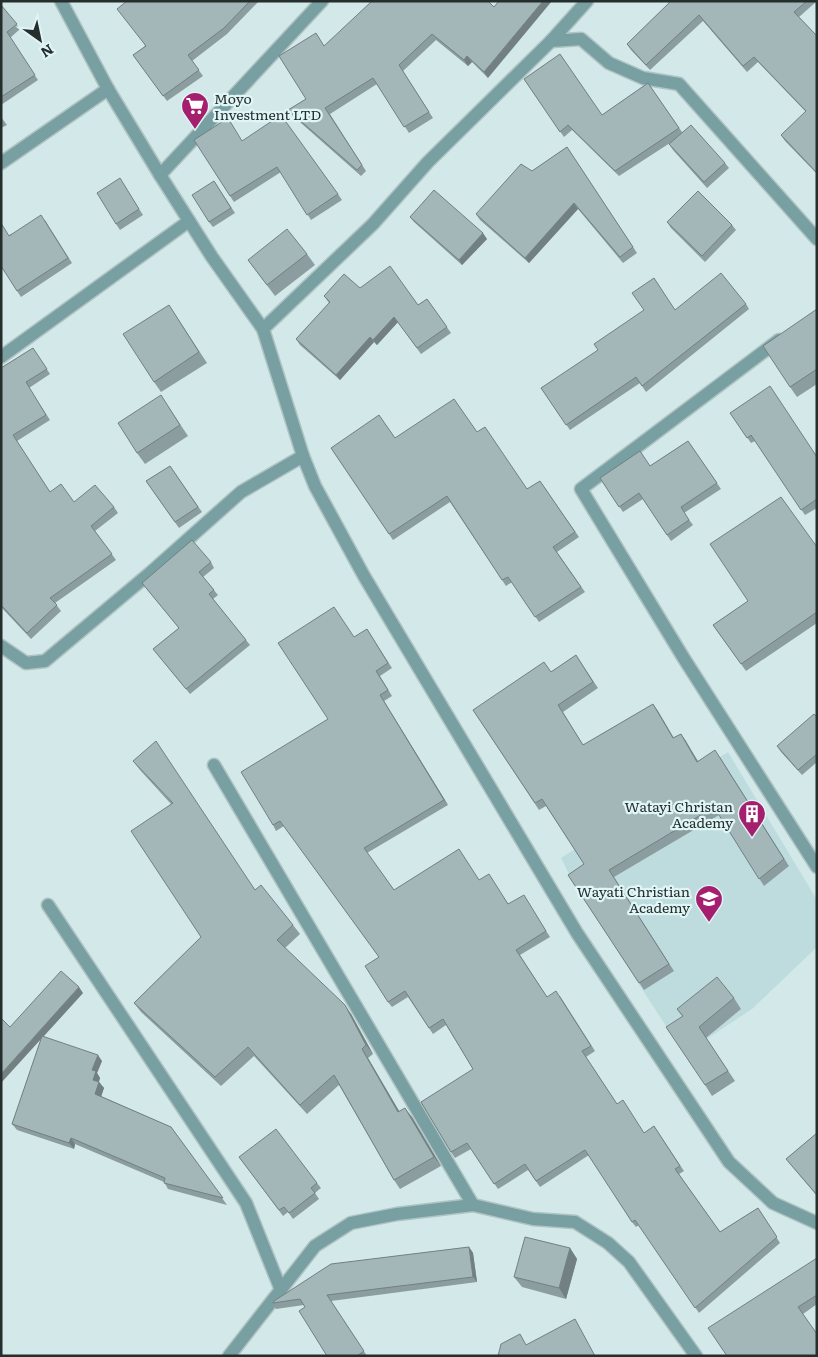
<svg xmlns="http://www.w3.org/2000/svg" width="818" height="1357" font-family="Literata,serif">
  <rect width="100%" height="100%" fill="#d3e8e9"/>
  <!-- built -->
  <path fill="#bedcdd" d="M728,752L817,900V947L752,1009L684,1054L573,882L561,858Z"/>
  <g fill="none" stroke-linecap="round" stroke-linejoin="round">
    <defs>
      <g id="minor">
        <path d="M61,1L108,89L160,175L212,257L263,329L303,456L315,486L364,576L577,933L729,1162L773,1203L817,1223"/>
        <path d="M551,41L581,39L609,63L643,78L679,84L817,239"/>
        <path d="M1,163L108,89"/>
        <path d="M160,175L322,1"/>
        <path d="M263,329L373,224L428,162L551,41L587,1"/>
        <path d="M779,340L581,489L683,657L817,867"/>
        <path d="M1,357L189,221"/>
        <path d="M1,646L26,663L45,661L150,573L241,492L303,456"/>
        <path d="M214,765L473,1205"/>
        <path d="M48,905L246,1203L281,1290"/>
        <path d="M229,1356L315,1246L351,1223L397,1214L473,1205L533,1219L575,1222L608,1243L629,1262L696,1356"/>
      </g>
    </defs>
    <!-- minor casing -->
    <use href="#minor" stroke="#b0c3c3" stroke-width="15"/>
    <!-- minor -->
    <use href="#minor" stroke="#789fa1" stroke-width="12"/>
  </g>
  <!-- wall -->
  <g fill="#8c9d9f">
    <path d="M127,1H259L227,34L192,61L203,76L167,101L133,55L145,46Z"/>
    <path d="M488,1V78L472,62L468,66L436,40L403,71L433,118L409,133L377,84L330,114L366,171L361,176L293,116L288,110L306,99L324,46Z"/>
    <path d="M668,1H817L799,17L817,36V174L785,141L781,135L806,112L758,62L747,72L703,21L650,70L631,50L627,44L669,3Z"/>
    <path d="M1,5L20,29L10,38L38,80L1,105Z"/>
    <path d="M524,79L602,115L648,83L682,132L725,163L729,168L707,188L673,150L669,144L673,141L619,176L572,130L564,137Z"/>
    <path d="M1,117L7,125L1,128Z"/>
    <path d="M242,141L338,194L342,200L311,220L281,172L234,202L230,196Z"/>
    <path d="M567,147L637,253L623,263L578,209L529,263L480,220L476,214L532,171Z"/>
    <path d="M214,181L235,213L213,227L209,222Z"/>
    <path d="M123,184L143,215L120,230L116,224Z"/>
    <path d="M410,217L487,239L462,265L414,222Z"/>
    <path d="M45,220L72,263L21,297L17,291L9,235Z"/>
    <path d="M667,222L732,225L736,230L705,262L671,228Z"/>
    <path d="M307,254L315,265L275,296L248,260Z"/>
    <path d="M360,288L418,305L427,299L451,333L421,354L398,322L377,345L374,342L340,380L300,345L296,339L329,303L324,296Z"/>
    <path d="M746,304L749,309L646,392L640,383L570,430L541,388L675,310Z"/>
    <path d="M169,305L207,363L161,392L154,382Z"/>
    <path d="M817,309V384L797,397L790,387Z"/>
    <path d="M33,348L50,374L29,388L50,420L17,441L50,492L74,502L114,507L118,513L95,531L116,560L55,603L61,611L31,639L1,607V368Z"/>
    <path d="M168,406L188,436L145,464L137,453Z"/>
    <path d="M730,413L817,457V508L805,515L755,441L751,443Z"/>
    <path d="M477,432L527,489L540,481L579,537L557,552L585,592L539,622L512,582L506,586L450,502L393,540L331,448L395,438Z"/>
    <path d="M688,441L721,489L684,513L693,525L671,541L643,499L623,512L600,478L650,466Z"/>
    <path d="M170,466L202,512L179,528L146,481Z"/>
    <path d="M817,547V623L746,671L713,625L748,601Z"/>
    <path d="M211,562L214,568L203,577L218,595L213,599L250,645L190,694L153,649L179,628L142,583Z"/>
    <path d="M367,629L392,668L380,676L392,696L384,701L448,805L367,853L394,890L479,880L509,904L527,901L550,937L520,955L547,997L560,996L595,1051L586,1057L617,1104L644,1133L654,1126L684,1171L679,1174L720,1232L758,1208L780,1243L699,1313L639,1225L636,1227L632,1222L589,1155L540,1187L528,1170L498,1189L471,1149L455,1158L451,1152L473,1069L446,1025L433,1034L408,997L392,1007L388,1002L379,957L284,826L276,831L273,825L328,719Z"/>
    <path d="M576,655L598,688L563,712L583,745L653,704L673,738L681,734L698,761L720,757L789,866L764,886L719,815L614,877L674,971L644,990L568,875L584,864L546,806L539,810L473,710L551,672Z"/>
    <path d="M817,717V762L802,775L781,752L777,746Z"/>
    <path d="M133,761L255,890L293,925L300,934L285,948L351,1014L373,1054L368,1058L399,1112L412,1117L441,1166L400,1189L394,1180L339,1085L307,1114L254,1056L221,1086L141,1012L134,1003L201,937L171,804L140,770Z"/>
    <path d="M83,993L43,1037L102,1061L97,1073L100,1078L99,1082L104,1088L101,1096L171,1127L227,1205L168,1189L164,1182L75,1144L74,1149L17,1130L12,1124L41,1039L10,1027Z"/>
    <path d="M734,998L741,1009L706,1038L735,1081L712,1096L705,1085L682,1016L677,1009Z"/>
    <path d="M817,1133V1196L786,1159Z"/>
    <path d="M239,1157L317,1183L321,1188L315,1193L319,1199L293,1219L288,1212L283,1216Z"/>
    <path d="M469,1247L473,1253L477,1282L331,1301L367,1356H327L304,1305L276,1309L273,1303Z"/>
    <path d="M570,1248L577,1259L566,1299L522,1287L514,1277Z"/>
    <path d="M817,1258V1304L803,1314L817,1356H727Z"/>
  </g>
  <!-- shaded-wall -->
  <g fill="#728082">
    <path d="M543,1H552L488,78L484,72Z"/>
    <path d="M467,56L472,62L468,66L464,60Z"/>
    <path d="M574,203L578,209L529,263L525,258Z"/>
    <path d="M483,233L487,239L462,265L459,260Z"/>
    <path d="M394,317L398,322L377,345L373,340Z"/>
    <path d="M370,337L374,342L340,380L336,375Z"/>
    <path d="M380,695L384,701L448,805L444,800Z"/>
    <path d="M653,704L658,711L678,745L673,738Z"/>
    <path d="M681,734L686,741L702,769L697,762Z"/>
    <path d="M79,987L83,993L1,1083V1074Z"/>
    <path d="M345,1005L351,1014L373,1054L366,1045Z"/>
    <path d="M362,1049L368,1058L405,1121L398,1112Z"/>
    <path d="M98,1055L102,1061L97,1073L100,1078L97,1086L93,1080L92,1070Z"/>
    <path d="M99,1082L104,1088L100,1100L95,1094Z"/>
    <path d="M405,1108L412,1117L441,1166L434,1157Z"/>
    <path d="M71,1138L75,1144L74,1149L69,1143Z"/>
    <path d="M469,1247L473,1253L477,1282L473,1277Z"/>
    <path d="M570,1248L577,1259L566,1299L559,1288Z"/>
  </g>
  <!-- building -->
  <g fill="#a3b7b9" stroke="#728082">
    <path d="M127,1H250L224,28L188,55L199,70L163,96L133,55L146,46L117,9Z"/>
    <path d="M372,1H488L494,7L499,1H543L484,72L467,56L464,60L432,34L399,65L429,112L404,127L373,78L325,108L362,165L357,170L288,110L306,99L279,56L316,33L324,46Z"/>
    <path d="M669,1H807L794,12L817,36V173L781,135L806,111L754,57L743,66L699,15L646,65L627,44L670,2Z"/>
    <path d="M1,5L17,24L7,32L35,75L1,97Z"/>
    <path d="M560,54L602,115L648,83L679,128L615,171L568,125L560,132L524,79Z"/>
    <path d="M281,115L338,194L307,215L277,167L230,196L194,140L228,118L242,141Z"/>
    <path d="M691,125L725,163L704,182L669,144Z"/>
    <path d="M567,147L633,247L620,257L574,203L525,258L476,214L521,164L532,171Z"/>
    <path d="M120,178L139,209L116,224L97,193Z"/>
    <path d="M214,181L231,208L209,222L192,195Z"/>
    <path d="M434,190L483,233L459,260L410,217Z"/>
    <path d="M698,191L732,225L702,256L667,222Z"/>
    <path d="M41,215L68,258L17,291L1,266V223L9,236Z"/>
    <path d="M287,229L307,254L267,285L248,260Z"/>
    <path d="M390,266L418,305L427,299L447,327L417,348L394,317L373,340L370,337L336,375L296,339L330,302L324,296L344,274L360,288Z"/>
    <path d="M721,273L746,304L642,386L636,377L566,425L541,388L598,350L594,344L644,310L632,293L654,278L675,310Z"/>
    <path d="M169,305L199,352L154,382L123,334Z"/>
    <path d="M817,309V369L790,387L763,346Z"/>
    <path d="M33,348L47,369L26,382L46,415L13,435L50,492L61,484L74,502L95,485L114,507L91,526L112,554L50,598L57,605L27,633L1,605V368Z"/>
    <path d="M770,386L817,457V499L801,510L751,435L747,438L730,413Z"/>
    <path d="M161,395L180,425L137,453L118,423Z"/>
    <path d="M454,399L477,432L485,427L527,489L540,481L575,532L553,547L581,587L535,617L508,577L502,580L447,496L389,534L331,448L379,415L395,438Z"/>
    <path d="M688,441L717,483L681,507L689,520L667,535L639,493L619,507L600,478L640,451L650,466Z"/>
    <path d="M170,466L198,507L175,522L146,481Z"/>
    <path d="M781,497L817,547V612L741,664L713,625L748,601L710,544Z"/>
    <path d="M192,540L211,562L199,572L214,590L209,594L246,640L186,689L153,649L179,628L142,583Z"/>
    <path d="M334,607L354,637L367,629L388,663L376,671L388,690L380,695L444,800L364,848L394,890L459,849L479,880L489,874L508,904L524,895L546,931L516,950L547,997L556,991L591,1046L582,1051L617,1104L623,1100L644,1133L654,1126L680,1166L675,1169L720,1232L758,1208L777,1237L695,1308L635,1220L632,1222L585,1150L536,1181L525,1164L494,1184L467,1143L451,1152L421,1102L473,1069L443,1019L429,1028L405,991L388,1002L365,966L379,957L280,821L273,825L241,772L328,719L278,643Z"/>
    <path d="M576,655L593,682L558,705L583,745L653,704L673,738L681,734L697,762L715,750L784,859L759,879L714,807L609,870L669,964L639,983L568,875L584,864L542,799L535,803L473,710L544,662L551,672Z"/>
    <path d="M814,714L817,717V754L798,770L777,746Z"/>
    <path d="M156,741L255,890L261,885L293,925L277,940L345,1005L366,1045L362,1049L398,1112L405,1108L434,1157L394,1180L334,1075L300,1105L248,1047L215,1077L134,1003L201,937L131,831L173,803L133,761Z"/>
    <path d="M61,971L79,987L1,1074V1018L10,1027Z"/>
    <path d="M717,977L734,998L699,1027L728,1071L705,1085L666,1027L683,1016L677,1009Z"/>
    <path d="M42,1036L98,1055L92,1070L96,1071L93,1080L99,1082L95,1094L171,1127L223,1198L164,1183L165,1178L71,1138L69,1143L12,1124Z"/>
    <path d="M276,1129L317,1183L311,1188L315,1193L289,1213L284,1207L279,1210L239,1157Z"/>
    <path d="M817,1133V1195L786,1159Z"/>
    <path d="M525,1237L570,1248L559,1288L514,1277Z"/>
    <path d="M469,1247L473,1277L327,1295L364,1351L357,1356H327L299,1311L305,1307L300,1299L273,1303L274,1301L331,1264Z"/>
    <path d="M817,1258V1295L798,1307L817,1334V1356H735V1355L734,1356H727L708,1328Z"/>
    <path d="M575,1319L595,1356H498L501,1344L520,1334L526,1345Z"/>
  </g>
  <!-- icons -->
  <defs>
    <symbol id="supermarket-pin" viewBox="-11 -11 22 30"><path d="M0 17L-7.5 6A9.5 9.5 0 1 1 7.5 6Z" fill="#a41f6d" stroke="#e0f5f6"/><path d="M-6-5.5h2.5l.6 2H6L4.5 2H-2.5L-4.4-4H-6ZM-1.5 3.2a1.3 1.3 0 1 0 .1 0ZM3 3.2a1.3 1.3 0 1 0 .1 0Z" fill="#fff"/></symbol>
    <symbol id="building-pin" viewBox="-11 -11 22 30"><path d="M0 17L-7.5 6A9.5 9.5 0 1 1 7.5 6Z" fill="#a41f6d" stroke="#e0f5f6"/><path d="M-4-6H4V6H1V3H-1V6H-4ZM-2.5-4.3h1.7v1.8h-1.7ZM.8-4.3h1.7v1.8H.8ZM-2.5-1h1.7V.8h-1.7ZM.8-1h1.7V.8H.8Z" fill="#fff"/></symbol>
    <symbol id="school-pin" viewBox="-11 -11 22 30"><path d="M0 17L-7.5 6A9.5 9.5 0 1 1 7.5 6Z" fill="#a41f6d" stroke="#e0f5f6"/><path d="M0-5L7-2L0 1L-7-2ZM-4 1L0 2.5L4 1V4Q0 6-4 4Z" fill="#fff"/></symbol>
  </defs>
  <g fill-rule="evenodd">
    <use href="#supermarket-pin" x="179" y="90" width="32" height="43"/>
    <use href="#building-pin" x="736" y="798" width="32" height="43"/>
    <use href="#school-pin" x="693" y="883" width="32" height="43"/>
  </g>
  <g text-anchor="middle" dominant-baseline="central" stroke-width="4.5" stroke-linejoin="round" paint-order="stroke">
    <!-- poi labels -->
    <g font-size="14" fill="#252d2d" stroke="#e0f5f6" text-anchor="end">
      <text x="214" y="98" text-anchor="start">Moyo<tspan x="214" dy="16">Investment LTD</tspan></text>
      <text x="733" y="806">Watayi Christan<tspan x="733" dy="16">Academy</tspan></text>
      <text x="690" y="891">Wayati Christian<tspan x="690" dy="16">Academy</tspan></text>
    </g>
  </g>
  <!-- border -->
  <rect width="818" height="1357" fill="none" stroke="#252d2d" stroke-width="5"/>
  <!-- north arrow -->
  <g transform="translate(40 40) rotate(147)" stroke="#e0f5f6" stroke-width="4" paint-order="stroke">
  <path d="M0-4L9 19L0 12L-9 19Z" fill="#252d2d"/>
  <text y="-8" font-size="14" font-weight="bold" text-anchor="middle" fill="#252d2d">N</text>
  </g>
</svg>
